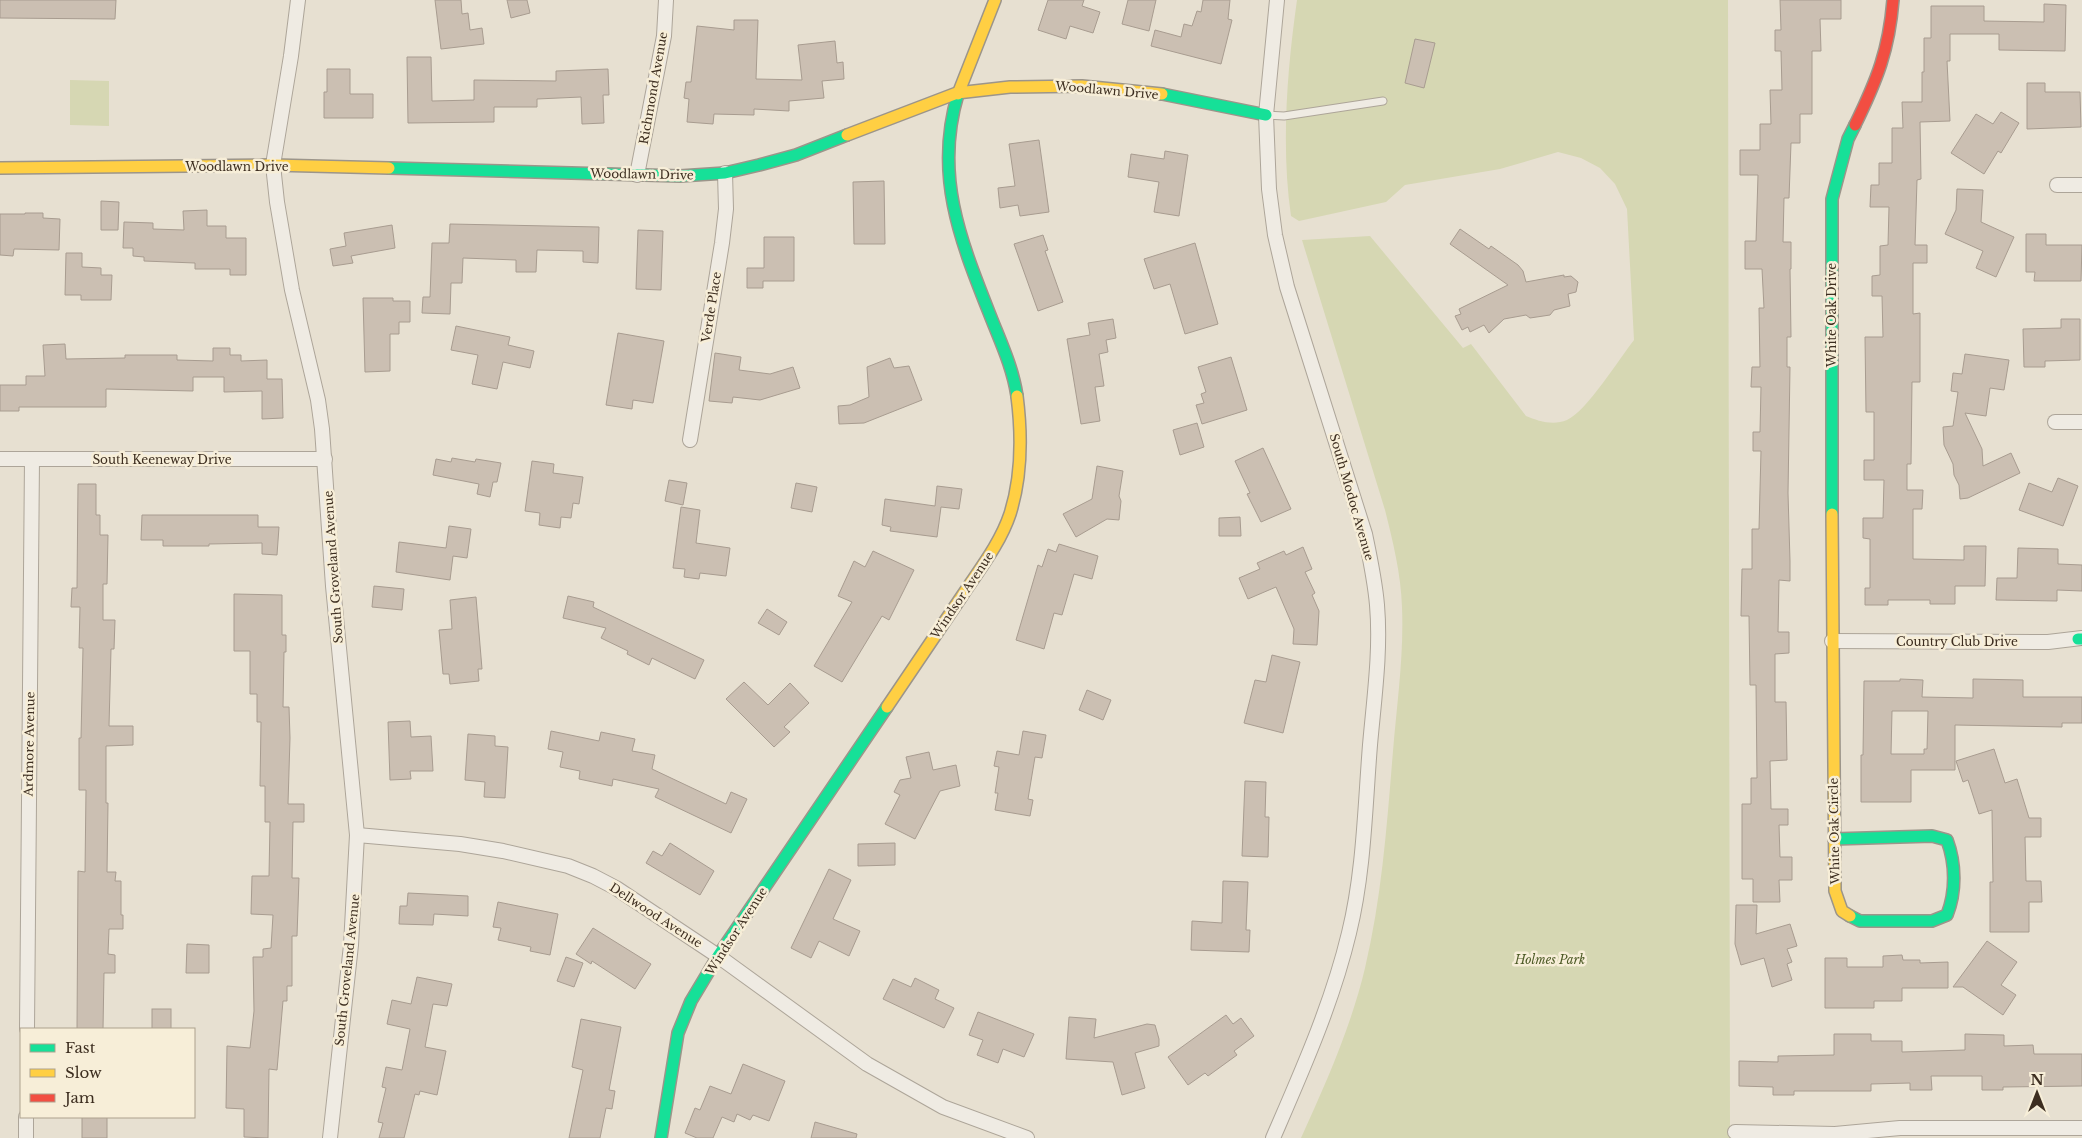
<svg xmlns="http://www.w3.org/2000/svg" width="2082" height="1138" font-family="'Libre Baskerville',serif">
  <rect width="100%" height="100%" fill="#e7e0d1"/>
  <!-- green -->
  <g fill="#d6d7b3">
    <path d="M1297,0H1728L1730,1138H1301C1326,1083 1351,1027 1365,968C1382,896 1387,824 1393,751C1397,703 1404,655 1402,607C1401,574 1393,542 1385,510L1302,240L1370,236L1463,348L1471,344L1526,416C1538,421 1553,426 1567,420C1587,411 1619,359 1634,340L1627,209L1615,184L1600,168L1581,158L1558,152L1500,169L1405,185L1386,202L1299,221L1291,216C1281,147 1287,70 1297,0Z"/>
    <path d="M70,80L109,81V126L70,125Z"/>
  </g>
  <!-- building -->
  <g fill="#cbbfb2" stroke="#a89c90" fill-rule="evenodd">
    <path d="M0,0H116L115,19L0,18Z"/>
    <path d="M435,0H461L462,14L468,13L470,30L482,28L484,44L441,49Z"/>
    <path d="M507,0H527L530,13L511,18Z"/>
    <path d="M1048,0H1084L1082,6L1100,12L1093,33L1070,26L1066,39L1038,30Z"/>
    <path d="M1128,0H1156L1149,31L1122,24Z"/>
    <path d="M1203,0H1230L1228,19L1232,20L1221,64L1151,46L1155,30L1181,37L1184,24L1192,26L1197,11L1201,12Z"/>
    <path d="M1780,0H1841V19H1820L1821,51H1812V114H1800V143H1791L1789,198H1784L1783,242H1791V269H1790L1791,337H1787V367H1790L1788,493L1790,561V581L1779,580L1778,632H1789V653L1775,654V702H1786L1787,760L1770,761L1771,809H1788V825H1779L1780,857H1792V880H1779L1780,902H1753V879H1742V804H1751V778H1757L1756,685H1750L1749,616H1741L1742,569H1752V529H1759L1761,451H1753V432H1760L1761,387H1751L1752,367H1760L1759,308H1764L1762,269H1745V241H1756L1758,175H1740V150H1760V124H1771L1770,90H1782L1781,51H1775V30H1781Z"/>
    <path d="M2044,4L2066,5L2065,51L1999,50V34H1950V61H1947L1950,121L1920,122L1921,179L1917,180L1915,245H1927V263H1913V314L1920,313V382H1912L1911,464H1907V490H1923L1922,509H1913V559L1964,560V546H1986L1985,586H1955V604H1930V600H1888V605H1865V588H1870V539L1863,538V518H1883L1884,480H1864V460H1874V412H1866L1865,337H1883L1882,296H1872V276L1880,275V246L1888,245L1889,207H1870L1871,185H1879V163H1892V128H1903L1902,102H1922V72H1924V38H1931V6H1984V21L2044,22Z"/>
    <path d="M734,20H758L756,79L802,80L798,45L835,41L837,63L843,62L844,79L822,81L824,98L789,101V111L754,109V115L714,114L713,124L687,122L689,99L684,98L686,82H691L697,26L734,30Z"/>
    <path d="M1415,39L1435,43L1424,88L1405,83Z"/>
    <path d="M407,57H431L432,101L474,100V80L556,81V71L608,69L609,95H603L604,123L582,124L581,97L537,99V107H494V122L408,123Z"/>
    <path d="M327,69H350V94H373V118H324V92H327Z"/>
    <path d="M2027,83H2045V92H2080L2081,127L2027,129Z"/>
    <path d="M2001,112L2019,123L2001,153L1998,151L1984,174L1951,153L1976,114L1993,124Z"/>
    <path d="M1039,140L1049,212L1020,216L1018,205L1000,208L998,188L1015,186L1009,144Z"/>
    <path d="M1165,151L1188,155L1179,216L1154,212L1159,182L1128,177L1131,154L1164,159Z"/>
    <path d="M884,181L885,244H854L853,182Z"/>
    <path d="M1957,189L1983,190L1981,222L2014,237L1996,277L1976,268L1983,251L1945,234L1956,210Z"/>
    <path d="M101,201L119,202L118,230H101Z"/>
    <path d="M207,210V226H226V238H246V275H230V269H195V263L144,261V257L133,256V248H123L124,222L153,223V229L184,230L183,211Z"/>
    <path d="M25,213H43V218L60,219L59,250L14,249L13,256L0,255V214H25Z"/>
    <path d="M450,224L599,227L598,263L583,262V251L537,250L536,272H516V260L463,258L462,283H451L450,314L422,313L423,297H430L432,243H449Z"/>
    <path d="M392,225L395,248L351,256L353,263L333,266L330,249L346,246L344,233Z"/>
    <path d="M1460,229L1489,249L1491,246L1518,265L1523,271L1526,282L1564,275V277L1571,276L1578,282L1576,292L1568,294L1570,306L1554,310L1550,315L1530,318L1526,315L1504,319L1489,333L1484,325L1470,332L1468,327L1462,330L1455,316L1461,314L1459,309L1508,285L1450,244Z"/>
    <path d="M638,230L663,231L661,290L636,289Z"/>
    <path d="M2026,234H2046V245H2082L2081,281H2034L2035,272H2026Z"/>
    <path d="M1043,235L1048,250L1045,251L1063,302L1038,311L1014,244Z"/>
    <path d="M764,237H794V281H763V288H747V268H764Z"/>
    <path d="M1195,243L1218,324L1185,334L1170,284L1154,289L1144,259Z"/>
    <path d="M66,253H82V267L101,268V275H112L111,300H81V295H65Z"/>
    <path d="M363,298H393V301H410V322H399V334H390V371L365,372Z"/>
    <path d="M1113,319L1116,338L1106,340L1108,352L1099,354L1104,386L1095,387L1100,421L1081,424L1067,339L1090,335L1088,323Z"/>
    <path d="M2061,319H2080V360L2045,361V367H2024L2023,329L2061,328Z"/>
    <path d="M456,326L510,337L508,345L534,351L530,368L503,362L497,389L472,384L478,355L451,350Z"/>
    <path d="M618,333L664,341L653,403L633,400L632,409L606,405Z"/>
    <path d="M65,344L66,359L125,358V355H177V360L213,361V348H230V355H241V361L267,360V379H282L283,418L262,419V391L224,392V377H193V391L106,389V407H19V411H0V385H26V376H45L43,345Z"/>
    <path d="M715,353L741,357L739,370L770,374L793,367L800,388L760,400L733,397L732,403L709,401Z"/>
    <path d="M1965,354L2009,360L2004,390L1990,388L1986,416L1965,413L1982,449L1983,466L2011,453L2020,473L1968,498L1960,499L1959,485L1954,475L1953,464L1944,445L1943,427L1953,426L1958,392L1951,391L1953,373L1962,374Z"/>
    <path d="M1231,357L1247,410L1202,424L1196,405L1204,403L1201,394L1206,392L1198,367Z"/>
    <path d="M890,358L894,368L909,366L922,400L864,423L839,424L838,406L850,405L869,397L867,367Z"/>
    <path d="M1197,423L1204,447L1180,455L1173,430Z"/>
    <path d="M1263,448L1291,509L1261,522L1247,494L1250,493L1235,461Z"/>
    <path d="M452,458L475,462L476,459L501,463L497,482H493L490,497L477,494L479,484L433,475L436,459L451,462Z"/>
    <path d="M532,461L554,464L553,473L583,477L579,504L573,503L571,518L561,517L560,528L539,525L540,513L525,511Z"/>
    <path d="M1097,466L1123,471L1119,496L1121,501L1119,520L1107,519L1076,537L1063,514L1092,499Z"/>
    <path d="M2058,478L2078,486L2063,526L2019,510L2029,483L2052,492Z"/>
    <path d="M669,480L687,483L683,505L665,501Z"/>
    <path d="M796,483L817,487L812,512L791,508Z"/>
    <path d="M78,484H96V515H100V535H108L107,584H103V620H115L114,649H111L109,726H133V745L106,746V803H108L107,872H116L115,881H121V915H123V929H109L108,954L115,955V973H104L103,1029H77L78,871L85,872L86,790H79V738H81L83,648H79L80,607H71L72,588H77Z"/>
    <path d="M937,486L962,489L959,509L941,507L937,537L890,531L891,527L882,525L885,499L935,506Z"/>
    <path d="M681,507L700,510L696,543L730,548L726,576L700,573L699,579L684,577L685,569L673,568Z"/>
    <path d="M142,515H258V527H279L277,555L262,554V543L209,544V546H163V540H141Z"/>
    <path d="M1240,517L1241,536H1219V518Z"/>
    <path d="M449,526L471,529L467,558L453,556L450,580L396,572L399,542L446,548Z"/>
    <path d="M1059,544L1098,556L1092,579L1074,574L1062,615L1054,613L1044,649L1016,640L1038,565L1042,567L1048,549L1056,552Z"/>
    <path d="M1303,547L1312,569L1305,572L1315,593L1312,595L1319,611L1317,645L1293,644L1294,629L1276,587L1248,599L1239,578L1260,569L1257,563L1284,551L1286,555Z"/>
    <path d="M2018,548L2058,549V564L2082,565V591L2057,590V601L1996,600L1997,578H2017Z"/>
    <path d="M873,551L914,570L889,620L882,616L842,682L814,666L852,602L838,596L854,561L865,567Z"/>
    <path d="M374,586L404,589L402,610L372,607Z"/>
    <path d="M234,594L282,595V635H286V652H284L283,707H289L290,738L288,804H304V822H293L292,878H299L297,936H292V986H287V1001H283L277,1070L269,1069L268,1138L244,1137V1109L226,1108L227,1046L250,1048L254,1011L253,957H263V949L271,948L273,915L251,914L252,876H269L270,822H265V786H260L261,722H257V694H250V651H234Z"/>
    <path d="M568,596L594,602L593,607L704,660L695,679L652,658L649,665L627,654L628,651L601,638L606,628L563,618Z"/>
    <path d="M476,597L482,669H478L479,681L450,684L449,674H443L439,630L452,629L450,600Z"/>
    <path d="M767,609L787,622L779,635L758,623Z"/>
    <path d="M1272,655L1300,662L1283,733L1244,723L1255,680L1266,682Z"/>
    <path d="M1900,679L1923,680L1922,697L1973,698V679L2023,680V697H2082V723H2062V727L1955,725V770H1911V802H1861V755H1863L1864,681H1900ZM1892,711H1928L1927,749H1924V754H1891Z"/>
    <path d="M744,682L768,705L790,683L809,703L784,727L790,732L774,747L726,699Z"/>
    <path d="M1087,690L1111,700L1103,720L1079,710Z"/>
    <path d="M410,721L411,737L431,736L433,771H410L411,779L390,780L388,722Z"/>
    <path d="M551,731L599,741L601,732L635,739L632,751L655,755L652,769L726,804L731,792L747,799L731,833L655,797L659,789L613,779L612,786L579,779L580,771L560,767L563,752L548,749Z"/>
    <path d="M1023,731L1046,735L1042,758L1035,757L1028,799L1033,800L1030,816L995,810L998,793H995L999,767L994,766L997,751L1019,755Z"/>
    <path d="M468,734L495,736V746L508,747L505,798L484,797L485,782L465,780Z"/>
    <path d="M1994,749L2005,783L2017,779L2029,818H2041V837H2025L2026,881H2041L2042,902H2029V932H1990V882H1993L1992,810L1979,814L1968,780L1963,782L1956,761Z"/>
    <path d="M929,752L933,770L956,765L960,786L940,791L915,839L885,824L900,795L894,792L900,780L911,778L906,757Z"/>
    <path d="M1245,781L1266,782L1265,817H1269L1268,857L1242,856Z"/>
    <path d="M670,843L714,871L700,895L646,863L653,851L662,856Z"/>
    <path d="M895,843V865L858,866V844Z"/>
    <path d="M829,869L851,880L833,919L860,931L849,956L819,941L811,958L791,948Z"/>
    <path d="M1223,881L1248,882L1246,930H1250L1249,952L1191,950L1192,921L1222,923Z"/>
    <path d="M408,893L468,896V916L434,914L433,925L399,924L400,906H407Z"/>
    <path d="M498,902L558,914L550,955L530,951L531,947L498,940L501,928L493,927Z"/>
    <path d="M1736,905H1757L1756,934L1790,924L1797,946L1787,949L1792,962L1787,964L1792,980L1772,987L1764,958L1741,965L1735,944Z"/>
    <path d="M593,928L651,964L635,989L592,961L591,964L576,954Z"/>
    <path d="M1987,941L2017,962L2001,985L2016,995L2003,1015L1963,987H1953Z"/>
    <path d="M187,944L209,945V973H186Z"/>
    <path d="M1902,955L1903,960H1920V963L1948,962V988H1902V1001H1874V1008H1825V958H1847V967H1883V956Z"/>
    <path d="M566,957L583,963L574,987L557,981Z"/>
    <path d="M417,977L452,984L447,1006L433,1004L425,1047L446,1051L437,1095L420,1091L419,1095L415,1094L404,1138H379L383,1123L378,1122L386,1088L382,1087L386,1067L402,1070L410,1029L387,1024L392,1000L411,1004Z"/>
    <path d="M915,978L939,990L935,999L954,1008L944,1028L883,999L893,979L911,987Z"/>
    <rect x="152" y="1009" width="19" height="20"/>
    <path d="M978,1012L1034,1034L1024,1057L1003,1049L998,1063L977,1055L983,1040L969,1035Z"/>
    <path d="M1226,1015L1233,1024L1241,1018L1254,1036L1234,1051L1237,1055L1208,1076L1205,1073L1188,1085L1168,1057Z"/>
    <path d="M1069,1017L1096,1019L1094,1038L1147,1024L1155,1025L1159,1039V1046L1135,1053L1145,1088L1122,1095L1113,1062L1066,1059Z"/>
    <path d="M581,1019L621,1027L609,1090L615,1091L612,1109L606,1108L600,1138H569L583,1070L572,1067Z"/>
    <path d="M1834,1034H1871V1041H1902V1052L1965,1050V1034L2004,1035V1046L2033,1045L2034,1054H2082V1086L2003,1087V1090H1982V1076H1931L1932,1090H1910V1083L1871,1084V1091H1794V1095H1773V1087L1739,1086V1061L1778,1062V1056L1834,1055Z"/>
    <path d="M743,1064L785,1081L769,1121L753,1115L750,1120L737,1114L734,1122L722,1117L713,1138H697L685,1133L695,1108L700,1110L710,1086L731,1094Z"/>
    <rect x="82" y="1117" width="25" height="21"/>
    <path d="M815,1122L857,1134L856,1138H811Z"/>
  </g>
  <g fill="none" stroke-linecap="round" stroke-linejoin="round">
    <defs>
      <path id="lane" d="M1267,115L1284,116L1383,101"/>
      <g id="street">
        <path d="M298,0L291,56L273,165L277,202L292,290L318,400L322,429L333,586L357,835L351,945L330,1138"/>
        <path d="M637,175L664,36L666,0"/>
        <path d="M2057,185H2082"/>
        <path d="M2055,422H2082"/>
        <path d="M690,440L722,243L726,209L725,173"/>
        <path d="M0,459H325"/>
        <path d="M1832,641L2048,642L2082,638"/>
        <path d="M357,835L460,844L503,851L568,866L593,876L616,888L718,956L867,1064L943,1107L1027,1138"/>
        <path d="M27,1029L32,459"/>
        <path d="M1735,1132L1835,1134L1900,1128H2082"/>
        <path d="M26,1138V1117"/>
        <path d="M1273,1138C1302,1071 1332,1004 1349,933C1364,872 1365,807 1370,745C1374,699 1381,651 1377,605C1375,581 1370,558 1365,534L1287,287L1275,235L1269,189L1266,115L1277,0"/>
      </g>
      <g id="fast">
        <path d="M958,94C933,177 962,244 992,320C1002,345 1013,369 1017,396"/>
        <path d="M1162,94L1266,115"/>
        <path d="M389,168L680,176L725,173L759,165L796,155L847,135"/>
        <path d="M1832,514V199L1848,139L1855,125"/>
        <path d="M2078,639H2082"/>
        <path d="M1834,839L1932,836L1947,840C1956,864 1956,892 1947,915L1932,921H1860L1850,916"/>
        <path d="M661,1138L678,1033L691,1001L718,956L887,707"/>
      </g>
      <g id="slow">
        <path d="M958,94L995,0"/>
        <path d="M847,135L957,93L1010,87L1082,86L1162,94"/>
        <path d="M0,168L273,165L389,168"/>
        <path d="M1832,514L1835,891L1842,911L1850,916"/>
        <path d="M887,707C912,670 937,633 962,596C979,570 1000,544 1010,514C1022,476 1022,435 1017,396"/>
      </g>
      <path id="jam" d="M1855,125C1877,80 1889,50 1893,0"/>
    </defs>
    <!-- lane casing -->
    <use href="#lane" stroke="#ada599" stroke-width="9"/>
    <!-- street casing -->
    <use href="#street" stroke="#ada599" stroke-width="16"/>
    <!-- fast casing -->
    <use href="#fast" stroke="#9c958a" stroke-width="14"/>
    <!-- slow casing -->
    <use href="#slow" stroke="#9c958a" stroke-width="14"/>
    <!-- jam casing -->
    <use href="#jam" stroke="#9c958a" stroke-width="14"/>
    <!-- lane -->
    <use href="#lane" stroke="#efebe3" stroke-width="7"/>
    <!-- street -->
    <use href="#street" stroke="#efebe3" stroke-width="14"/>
    <!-- fast -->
    <use href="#fast" stroke="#16e098" stroke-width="11"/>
    <!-- slow -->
    <use href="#slow" stroke="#ffcf43" stroke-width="11"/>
    <!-- jam -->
    <use href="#jam" stroke="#f24e42" stroke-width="11"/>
  </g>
  <g text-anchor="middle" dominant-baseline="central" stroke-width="5" stroke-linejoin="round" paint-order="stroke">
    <!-- street labels -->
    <g font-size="12" fill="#3d2e20" stroke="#f7eed8">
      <text transform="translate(653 88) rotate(-80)">Richmond Avenue</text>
      <text transform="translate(1107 90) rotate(5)">Woodlawn Drive</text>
      <text x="237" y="166">Woodlawn Drive</text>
      <text transform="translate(642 174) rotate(1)">Woodlawn Drive</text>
      <text transform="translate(711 307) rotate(-81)">Verde Place</text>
      <text transform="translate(1831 315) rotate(-90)">White Oak Drive</text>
      <text x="162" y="459">South Keeneway Drive</text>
      <text transform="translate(1352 497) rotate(74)">South Modoc Avenue</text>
      <text transform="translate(333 567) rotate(-94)">South Groveland Avenue</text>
      <text transform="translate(962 595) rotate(-56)">Windsor Avenue</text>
      <text x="1957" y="641">Country Club Drive</text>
      <text transform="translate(29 744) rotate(-89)">Ardmore Avenue</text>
      <text transform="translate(1834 831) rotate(-91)">White Oak Circle</text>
      <text transform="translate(656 915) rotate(33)">Dellwood Avenue</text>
      <text transform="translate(736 931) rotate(-57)">Windsor Avenue</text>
      <text transform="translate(347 970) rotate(-84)">South Groveland Avenue</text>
    </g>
    <!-- park labels -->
    <g font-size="12" font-style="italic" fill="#4d5a26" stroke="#f7eed8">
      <text x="1550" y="959">Holmes Park</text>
    </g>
  </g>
  <!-- legend -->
  <rect x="20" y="1028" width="175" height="90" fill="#f7eed8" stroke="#ada18e"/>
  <rect x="30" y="1044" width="25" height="8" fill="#16e098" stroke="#ada18e"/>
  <text x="65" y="1053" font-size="15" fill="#3d2e20">Fast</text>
  <rect x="30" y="1069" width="25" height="8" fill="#ffcf43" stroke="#ada18e"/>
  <text x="65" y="1078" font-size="15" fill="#3d2e20">Slow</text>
  <rect x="30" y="1094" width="25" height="8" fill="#f24e42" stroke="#ada18e"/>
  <text x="65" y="1103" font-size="15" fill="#3d2e20">Jam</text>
  <!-- north arrow -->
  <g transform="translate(2037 1093)" stroke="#f7eed8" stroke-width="4" paint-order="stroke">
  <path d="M0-4L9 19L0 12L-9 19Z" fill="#3d2e20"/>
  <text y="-8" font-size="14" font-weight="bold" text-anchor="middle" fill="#3d2e20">N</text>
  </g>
</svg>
